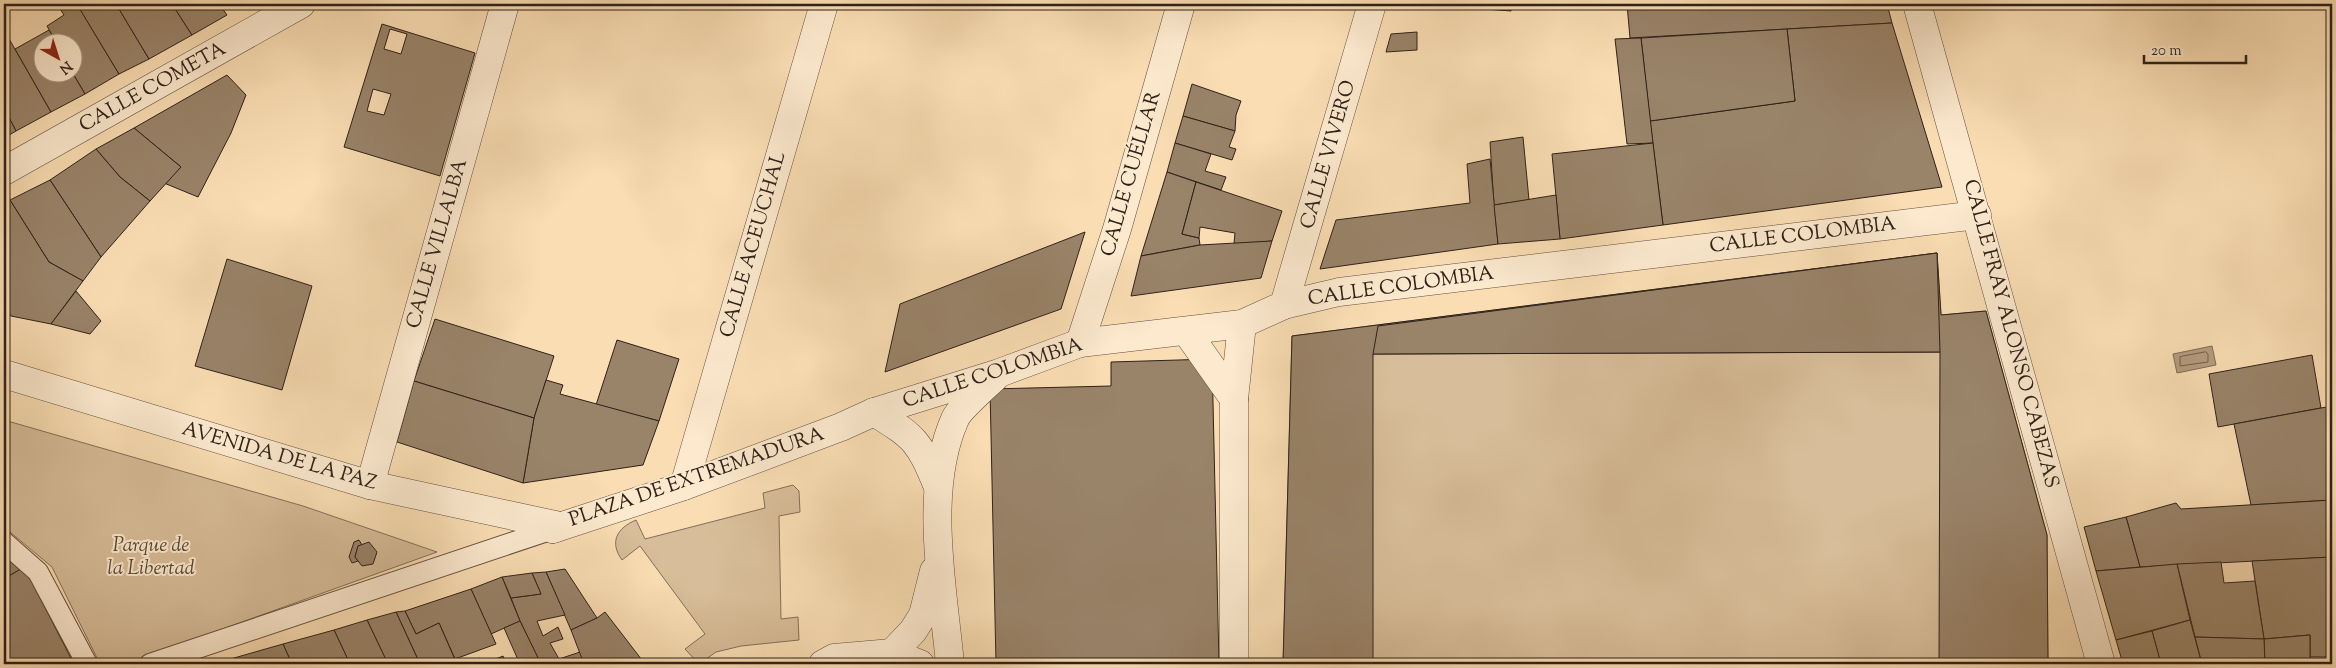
<svg xmlns="http://www.w3.org/2000/svg" width="2336" height="668" font-family="'Sorts Mill Goudy',serif">
  <rect width="100%" height="100%" fill="#faddb3"/>
  <filter id="stains"><feTurbulence type="fractalNoise" baseFrequency=".004" numOctaves="4"/><feColorMatrix values="0 0 0 0 .2 0 0 0 0 .09 0 0 0 0 .02 0 0 0 .5 -.17"/></filter>
  <radialGradient id="worn" r=".72"><stop offset=".6" stop-color="#630" stop-opacity="0"/><stop offset="1" stop-color="#630" stop-opacity=".3"/></radialGradient>
  <!-- green -->
  <g fill="#d7bd99" stroke="#836f59">
    <path d="M1937,253L1941,315L1986,311L2047,535L2048,664H1283L1292,336Z"/>
    <path d="M4,420L303,506L437,552L125,664H100L52,567L4,527Z"/>
    <path d="M793,485L799,491L800,512L779,516L781,619L798,617L799,640L741,646L716,652L699,664L685,649L705,634L640,546L622,560C609,542 617,528 636,520L645,539L765,508L763,493Z"/>
  </g>
  <!-- water -->
  <path fill="#b59d7f" stroke="#7f6b56" d="M2212,346L2216,365L2177,373L2173,354Z"/>
  <g fill="none" stroke-linecap="round" stroke-linejoin="round">
    <!-- shore -->
    <path stroke="#725f4c" stroke-width="1" d="M2206,352L2208,354V362L2180,366V357Z"/>
  </g>
  <!-- building -->
  <g fill="#998369" stroke="#2f2119" fill-rule="evenodd">
    <path d="M57,4H77L119,74L85,94L72,72V42H56L47,26L64,15Z"/>
    <path d="M81,4H116L149,59L119,74L78,6Z"/>
    <path d="M116,4H172L192,35L149,59Z"/>
    <path d="M172,4H219L227,15L192,35Z"/>
    <path d="M1420,4H1512L1511,11Z"/>
    <path d="M1627,4H1887L1892,23L1630,38Z"/>
    <path d="M1892,23L1942,187L1663,225L1650,121L1795,101L1787,29Z"/>
    <path d="M382,24L475,53L440,176L344,147ZM390,29L407,34L401,54L384,49ZM373,89L391,94L384,115L367,111Z"/>
    <path d="M1787,29L1795,101L1650,121L1641,38Z"/>
    <path d="M4,30L51,112L16,131L4,108Z"/>
    <path d="M49,30L56,42H42V72H72L85,94L51,112L15,49Z"/>
    <path d="M1417,32V50L1386,52L1391,34Z"/>
    <path d="M1641,38L1653,143L1627,144L1615,39Z"/>
    <path d="M227,75L246,95L231,133L198,197L164,183L181,167L134,128Z"/>
    <path d="M1192,84L1241,101L1236,115L1235,131L1183,116Z"/>
    <path d="M4,108L16,131L4,138Z"/>
    <path d="M1183,116L1235,131L1229,147L1236,149L1232,160L1175,143Z"/>
    <path d="M134,128L181,167L150,201L120,177L96,149Z"/>
    <path d="M1523,137L1529,200L1494,205L1490,142Z"/>
    <path d="M1175,143L1211,154L1205,171L1226,177L1221,190L1167,172Z"/>
    <path d="M1653,143L1663,225L1560,239L1552,154Z"/>
    <path d="M96,149L120,177L150,201L101,257L50,180Z"/>
    <path d="M1490,159L1498,244L1320,269L1336,220L1470,203L1467,164Z"/>
    <path d="M1167,172L1196,182L1182,234L1199,238L1200,245L1141,256Z"/>
    <path d="M50,180L101,257L83,281L49,262L10,200Z"/>
    <path d="M1196,182L1282,211L1272,241L1234,244L1235,233L1200,227L1199,238L1182,234Z"/>
    <path d="M1556,195L1560,239L1498,244L1494,205Z"/>
    <path d="M10,200L49,262L83,281L51,324L11,316L4,304V203Z"/>
    <path d="M1085,232L1061,309L885,372L900,304Z"/>
    <path d="M1272,241L1261,278L1131,296L1141,256L1200,245Z"/>
    <path d="M1937,253L1941,315L1986,311L2047,535L2048,664H1939L1940,352L1373,354V664H1283L1292,336Z"/>
    <path d="M1937,253L1940,352L1373,354L1378,326Z"/>
    <path d="M227,259L312,286L282,390L195,366Z"/>
    <path d="M76,291L101,321L90,334L51,324Z"/>
    <path d="M435,319L554,356L534,418L414,381Z"/>
    <path d="M617,340L679,359L659,421L596,405Z"/>
    <path d="M2312,355L2321,408L2218,427L2209,374Z"/>
    <path d="M1212,359L1219,664H996L990,389L1111,386V362Z"/>
    <path d="M546,380L563,385L560,394L659,421L643,465L523,483L534,418Z"/>
    <path d="M414,381L534,418L523,483L397,442Z"/>
    <path d="M2332,406V500L2251,505L2234,424Z"/>
    <path d="M2332,500V557L2140,567L2126,517L2176,503L2181,509Z"/>
    <path d="M2126,517L2140,567L2096,571L2084,527Z"/>
    <path d="M359,540L362,545L358,546L355,557L358,561L352,563L349,557L354,542Z"/>
    <path d="M369,542L377,552L373,564L362,566L355,557L358,546Z"/>
    <path d="M4,553L24,567L4,579Z"/>
    <path d="M2332,557V657H2310V635L2264,639L2252,561Z"/>
    <path d="M2221,562L2224,583L2255,581L2264,639L2195,637L2177,564Z"/>
    <path d="M2177,564L2190,620L2116,640L2096,571Z"/>
    <path d="M24,567L72,660L63,664H4V579Z"/>
    <path d="M565,569L597,618L571,630L546,572Z"/>
    <path d="M546,572L565,615L537,621L543,636L558,627L563,639L550,643L559,659L580,652L584,664H541L520,621L511,598L541,594L532,573Z"/>
    <path d="M532,573L541,594L511,598L502,577Z"/>
    <path d="M502,577L520,621L491,634L471,589Z"/>
    <path d="M471,589L496,644L455,659L439,623L416,634L405,611Z"/>
    <path d="M405,611L416,634L439,623L457,664H420L396,612Z"/>
    <path d="M396,612L420,664H388L367,620Z"/>
    <path d="M605,612L645,664H584L571,630L597,618Z"/>
    <path d="M367,620L388,664H350L334,630Z"/>
    <path d="M2190,620L2202,664H2161L2152,631Z"/>
    <path d="M520,621L541,664H513L519,662L504,628Z"/>
    <path d="M334,630L350,664H292L283,644Z"/>
    <path d="M2152,631L2161,664H2123L2116,640Z"/>
    <path d="M2310,635V664H2265L2264,639Z"/>
    <path d="M2195,637L2264,639L2265,664H2202Z"/>
    <path d="M283,644L292,664H237L234,658Z"/>
    <path d="M503,656L507,664H467L480,658L484,664Z"/>
    <path d="M234,658L237,664H218Z"/>
  </g>
  <g fill="none" stroke-linecap="round" stroke-linejoin="round">
    <defs>
      <g id="pedestrian">
        <path d="M4,542L38,572L87,664"/>
        <path d="M150,664L553,529"/>
      </g>
      <g id="minor">
        <path d="M1917,4L2101,664"/>
        <path d="M4,171L301,4"/>
        <path d="M1284,305L1372,4"/>
        <path d="M1186,331L1234,399"/>
        <path d="M1080,343L1117,229L1181,4"/>
        <path d="M874,412C916,438 919,441 938,487"/>
        <path d="M370,485L505,4"/>
        <path d="M684,486L824,4"/>
        <path d="M553,529L684,486L841,427L874,412L999,373L1080,343L1242,324L1284,305L1339,292L1977,215"/>
        <path d="M892,653L913,631L923,615L934,571"/>
        <path d="M950,664C943,588 923,491 955,419C959,409 987,385 997,375"/>
        <path d="M1234,664V399L1242,324"/>
      </g>
      <g id="tertiary">
        <path d="M4,374L370,485L555,525L553,529"/>
        <path d="M823,664L834,658L892,653L920,664"/>
      </g>
    </defs>
    <!-- pedestrian casing -->
    <use href="#pedestrian" stroke="#625040" stroke-width="22"/>
    <!-- minor casing -->
    <use href="#minor" stroke="#625040" stroke-width="29"/>
    <!-- tertiary casing -->
    <use href="#tertiary" stroke="#625040" stroke-width="29"/>
    <!-- pedestrian -->
    <use href="#pedestrian" stroke="#fce9ce" stroke-width="20"/>
    <!-- minor -->
    <use href="#minor" stroke="#fce9ce" stroke-width="28"/>
    <!-- tertiary -->
    <use href="#tertiary" stroke="#fce9ce" stroke-width="28"/>
  </g>
  <g text-anchor="middle" dominant-baseline="central" stroke-width="4" stroke-linejoin="round" paint-order="stroke">
    <!-- street labels -->
    <g font-size="20" fill="#2f2119" stroke="#fce9ce">
      <text transform="translate(153 88) rotate(-29)">CALLE COMETA</text>
      <text transform="translate(1329 155) rotate(-74)">CALLE VIVERO</text>
      <text transform="translate(1132 174) rotate(-74)">CALLE CUÉLLAR</text>
      <text transform="translate(1803 236) rotate(-7)">CALLE COLOMBIA</text>
      <text transform="translate(438 244) rotate(-74)">CALLE VILLALBA</text>
      <text transform="translate(754 245) rotate(-74)">CALLE ACEUCHAL</text>
      <text transform="translate(1401 287) rotate(-8)">CALLE COLOMBIA</text>
      <text transform="translate(2010 334) rotate(75)">CALLE FRAY ALONSO CABEZAS</text>
      <text transform="translate(993 374) rotate(-18)">CALLE COLOMBIA</text>
      <text transform="translate(279 457) rotate(16)">AVENIDA DE LA PAZ</text>
      <text transform="translate(697 478) rotate(-19)">PLAZA DE EXTREMADURA</text>
    </g>
    <!-- park labels -->
    <g font-size="20" font-style="italic" fill="#594839" stroke="#fce9ce">
      <text x="151" y="546">Parque de<tspan x="151" dy="23">la Libertad</tspan></text>
    </g>
  </g>
  <!-- margin -->
  <rect width="2336" height="668" fill="none" stroke="#faddb3" stroke-width="20"/>
  <rect x="5" y="5" width="2326" height="658" fill="none" stroke="#2f2119" stroke-width="2.5"/>
  <rect x="10" y="10" width="2316" height="648" fill="none" stroke="#2f2119"/>
  <!-- north arrow -->
  <g transform="translate(58 58) rotate(141)"><circle r="24" fill="#fce9ce" stroke="#aa9986"/>
  <path d="M0-4L9 19L0 12L-9 19Z" fill="#8f2418"/>
  <text y="-8" font-size="14" font-weight="bold" text-anchor="middle" fill="#2f2119">N</text>
  </g>
  <!-- scale -->
  <path d="M2144 55v8h102v-8" fill="none" stroke="#2f2119" stroke-width="2.5"/>
  <text x="2151" y="55" font-size="15" fill="#2f2119" stroke="#fce9ce" stroke-width="4" paint-order="stroke">20 m</text>
  <rect width="100%" height="100%" filter="url(#stains)"/>
  <rect width="100%" height="100%" fill="url(#worn)"/>
</svg>
